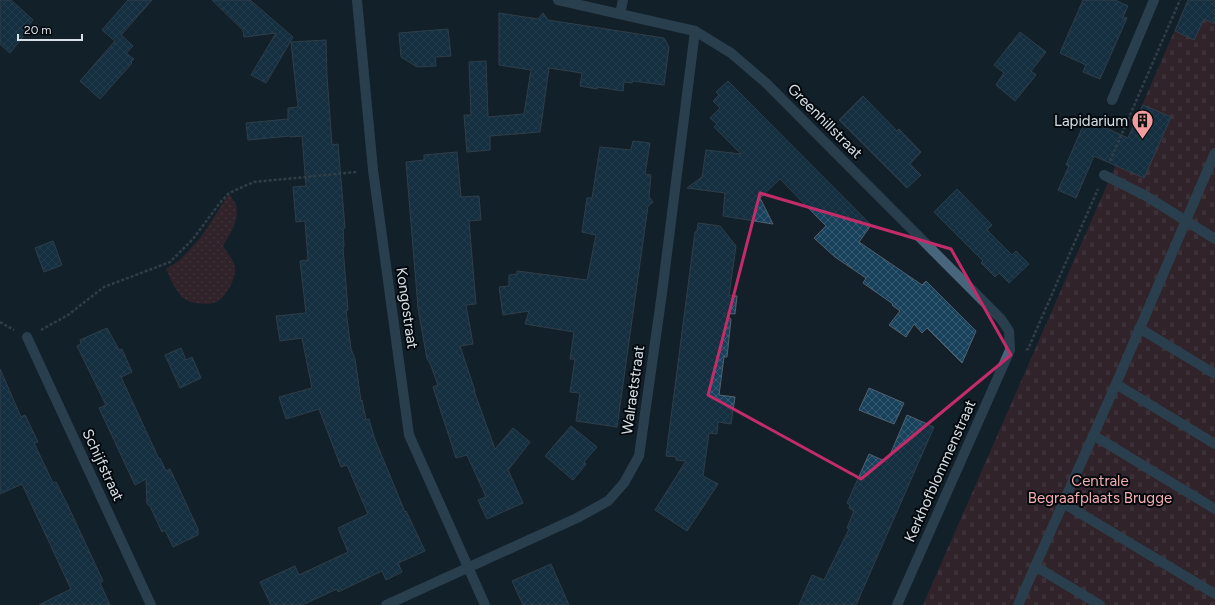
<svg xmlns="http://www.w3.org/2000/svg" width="1215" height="605" font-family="Figtree,sans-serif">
  <defs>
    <pattern id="grass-dots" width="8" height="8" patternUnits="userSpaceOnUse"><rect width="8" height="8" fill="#58262a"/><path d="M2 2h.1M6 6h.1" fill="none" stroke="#6f4549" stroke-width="1.8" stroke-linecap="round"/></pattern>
    <pattern id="cemetery-stones" width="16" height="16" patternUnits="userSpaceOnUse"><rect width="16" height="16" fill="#58262a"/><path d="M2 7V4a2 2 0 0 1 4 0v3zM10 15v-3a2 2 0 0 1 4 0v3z" fill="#6f4549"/></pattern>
    <pattern id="building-cross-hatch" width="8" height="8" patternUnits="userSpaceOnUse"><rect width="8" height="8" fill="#18415c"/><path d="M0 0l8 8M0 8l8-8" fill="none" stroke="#395c73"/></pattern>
  </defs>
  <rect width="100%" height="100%" fill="#13202a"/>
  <!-- grass -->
  <path fill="url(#grass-dots)" d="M229,194C231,197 235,202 236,205C240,220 230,234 223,246C227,252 234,260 235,268C236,278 226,298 216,302C208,305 194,304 186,300C177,295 170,278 166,269L180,260L201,237Z"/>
  <!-- cemetery -->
  <path fill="url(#cemetery-stones)" d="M1188,0H1215V605H923Z"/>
  <!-- building -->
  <g fill="url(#building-cross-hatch)" stroke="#52616d">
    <path d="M0,0H11L33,20L24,31L26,33L10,53L0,44Z"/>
    <path d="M128,0H152L121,35L133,46L126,53L134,59L131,62L132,63L100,99L80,81L115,41L102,30Z"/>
    <path d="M212,0H250L293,37L266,83L251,75L276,33L244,37L243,30Z"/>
    <path d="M1083,0H1115L1128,6L1123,17L1127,18L1100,79L1083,72L1086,65L1060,53Z"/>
    <path d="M1188,0H1215V24L1204,19L1194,40L1175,31Z"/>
    <path d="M499,13L538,19L543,13L548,20L664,38L669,47L664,85L633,81L632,83L624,82L623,91L597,87V89L580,86L582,73L549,68L540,132L490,136V150L467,152L464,115H471L469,62L486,61L488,117L524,114L531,70L499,65Z"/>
    <path d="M448,29L451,56L435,57L436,66L417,67L401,57L399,33Z"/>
    <path d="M1020,32L1046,52L1031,71L1036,75L1015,101L996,85L1004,73L994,65Z"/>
    <path d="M326,40L327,76L332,145L338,144L345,228H343L344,247H343L348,310L346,311L351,349L355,359L361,401L362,400L366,420L369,419L374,437L405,512L406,511L425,551L398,563L402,572L386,580L382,571L338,592L337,589L302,605H271L260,582L295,566L299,575L348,552L338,528L368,514L347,465L341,467L319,409L286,419L279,397L312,388L302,338L280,341L276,316L306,313L300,261L308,260L305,221L296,222L293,187L306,186L302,136L290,137V136L248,140L246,123L288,119V108L298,107L291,42Z"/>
    <path d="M728,81L871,225L859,242L922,285L926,281L976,331L962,363L927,328L922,333L914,324L906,337L889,325L900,311L892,305L893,304L863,283L866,278L835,257L814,238L826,226L780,179L760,198L773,224L723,216L725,193L687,188L702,177L706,150L741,154L714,127L717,124L710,118L720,108L713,101L719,95L716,92Z"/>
    <path d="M863,96L897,131L899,129L921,152L910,164L921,175L907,188L839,120Z"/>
    <path d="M1143,105L1171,117L1144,178L1094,156L1076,198L1058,190L1069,166L1066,165L1086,119L1128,138Z"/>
    <path d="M633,141L650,143L645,174L651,175L649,197L653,202L648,206L617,427L576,421L580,393L570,392L575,359H570L574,332L525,324L529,311L503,315L499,287L509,286V275L517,274V271L587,280L596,235L582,232L587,198H592L600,147L631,150Z"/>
    <path d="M457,152L461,197L479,196L481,220L469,221L476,304L466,305L473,344L460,346L475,391H474L495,449L513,428L530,442L508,470L523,503L487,519L478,500L486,497L467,455L456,458L433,387L438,385L430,363L427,359L418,308L406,162L424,160V155Z"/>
    <path d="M957,189L992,225L987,230L1012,255L1016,251L1029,264L1009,283L999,273L995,277L981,263L983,261L934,212Z"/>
    <path d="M698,223L720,226L736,246L729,295L737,296L735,314L723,313L731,319L727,357H724L719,395L735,397L731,424L718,422L717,434L709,433L703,476L718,484L687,531L655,510L686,461L676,460V457L666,456L695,232L697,231Z"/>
    <path d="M53,241L62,265L44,272L35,248Z"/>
    <path d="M107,328L119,350L122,349L132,372L121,377L159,459L160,458L166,471L170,469L198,529V535L173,547L165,530L162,532L150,506L147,504L146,479L135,485L99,408L106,405L77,346L81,344L80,340Z"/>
    <path d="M181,348L186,360L192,357L201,378L180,388L165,355Z"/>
    <path d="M0,369L21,417L25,415L38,442L34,443L53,483L56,482L68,506L103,581L100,583L110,605H39L71,589L22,484L0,494Z"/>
    <path d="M869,388L904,403L894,424L859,410Z"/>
    <path d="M907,415L934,427L856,605H799L812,575L824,580L849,529L847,528L854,511L849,508L850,505L847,503L869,454L887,462Z"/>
    <path d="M571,426L597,447L584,462L586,464L573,480L545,456Z"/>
    <path d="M551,564L569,605H523L512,581Z"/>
  </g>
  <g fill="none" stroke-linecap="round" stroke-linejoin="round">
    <!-- path -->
    <g stroke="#55616a" stroke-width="2.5" stroke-dasharray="3 2" stroke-linecap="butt">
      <path d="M1110,161L1180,0"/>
      <path d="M0,322L14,330"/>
      <path d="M41,330L68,315L104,287L170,262L193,239L219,204L229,193L254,182L357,172"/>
      <path d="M1026,350L1028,349L1098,189"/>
    </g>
    <!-- lane -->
    <g stroke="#48657b" stroke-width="10">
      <path d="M1104,175L1146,196L1215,239"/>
      <path d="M1139,328L1215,374"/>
      <path d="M1116,384L1215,444"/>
      <path d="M1093,435L1215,509"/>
      <path d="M1063,503L1215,594"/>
      <path d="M1035,566L1100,605"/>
      <path d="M1018,605L1116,384L1215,153"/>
    </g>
    <!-- street -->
    <g stroke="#48657b" stroke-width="10">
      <path d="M357,0L373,170L409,435L485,605"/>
      <path d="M558,0L695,31L731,53L766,83L1001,319L1009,331L1010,350L897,605"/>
      <path d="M620,14L623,0"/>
      <path d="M1112,100L1154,0"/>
      <path d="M27,337L151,605"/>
      <path d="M386,605L577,518L608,501L624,483L639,456L662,293L695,31"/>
    </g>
  </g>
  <!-- marked area -->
  <path d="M0 0H1215V605H0ZM760,193L951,249L1011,355L861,479L708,395Z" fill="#13202a" fill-opacity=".55" fill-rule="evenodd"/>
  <path fill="none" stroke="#c42c69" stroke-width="3" stroke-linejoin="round" d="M760,193L951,249L1011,355L861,479L708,395Z"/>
  <!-- icons -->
  <defs>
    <symbol id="building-pin" viewBox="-11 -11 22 30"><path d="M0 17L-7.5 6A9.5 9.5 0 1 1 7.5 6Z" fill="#f49b9f" stroke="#04090d"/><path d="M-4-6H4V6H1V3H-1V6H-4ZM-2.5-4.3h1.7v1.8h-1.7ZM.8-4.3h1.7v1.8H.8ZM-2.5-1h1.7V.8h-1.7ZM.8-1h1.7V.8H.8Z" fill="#111"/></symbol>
  </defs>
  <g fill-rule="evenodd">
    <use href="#building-pin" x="1130" y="108" width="25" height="34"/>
  </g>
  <g text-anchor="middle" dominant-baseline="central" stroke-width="4" stroke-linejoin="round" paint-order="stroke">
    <!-- street labels -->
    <g font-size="15" fill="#d7e0e7" stroke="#04090d">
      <text transform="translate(825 121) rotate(45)">Greenhillstraat</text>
      <text transform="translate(407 308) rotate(82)">Kongostraat</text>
      <text transform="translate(633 390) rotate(-82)">Walraetstraat</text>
      <text transform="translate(103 465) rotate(65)">Schijfstraat</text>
      <text transform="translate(940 471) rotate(-66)">Kerkhofblommenstraat</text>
    </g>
    <!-- poi labels -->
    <g font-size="15" fill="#d7e0e7" stroke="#04090d" text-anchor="end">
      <text x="1128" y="121">Lapidarium</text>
    </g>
    <!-- park labels -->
    <g font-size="15" fill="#f4adb0" stroke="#04090d">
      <text x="1100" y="481">Centrale<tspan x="1100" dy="17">Begraafplaats Brugge</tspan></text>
    </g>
  </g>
  <!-- scale -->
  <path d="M18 34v6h64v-6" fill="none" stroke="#d7e0e7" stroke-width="2"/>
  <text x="24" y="34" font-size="12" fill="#d7e0e7" stroke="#04090d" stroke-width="3" paint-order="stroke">20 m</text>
</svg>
